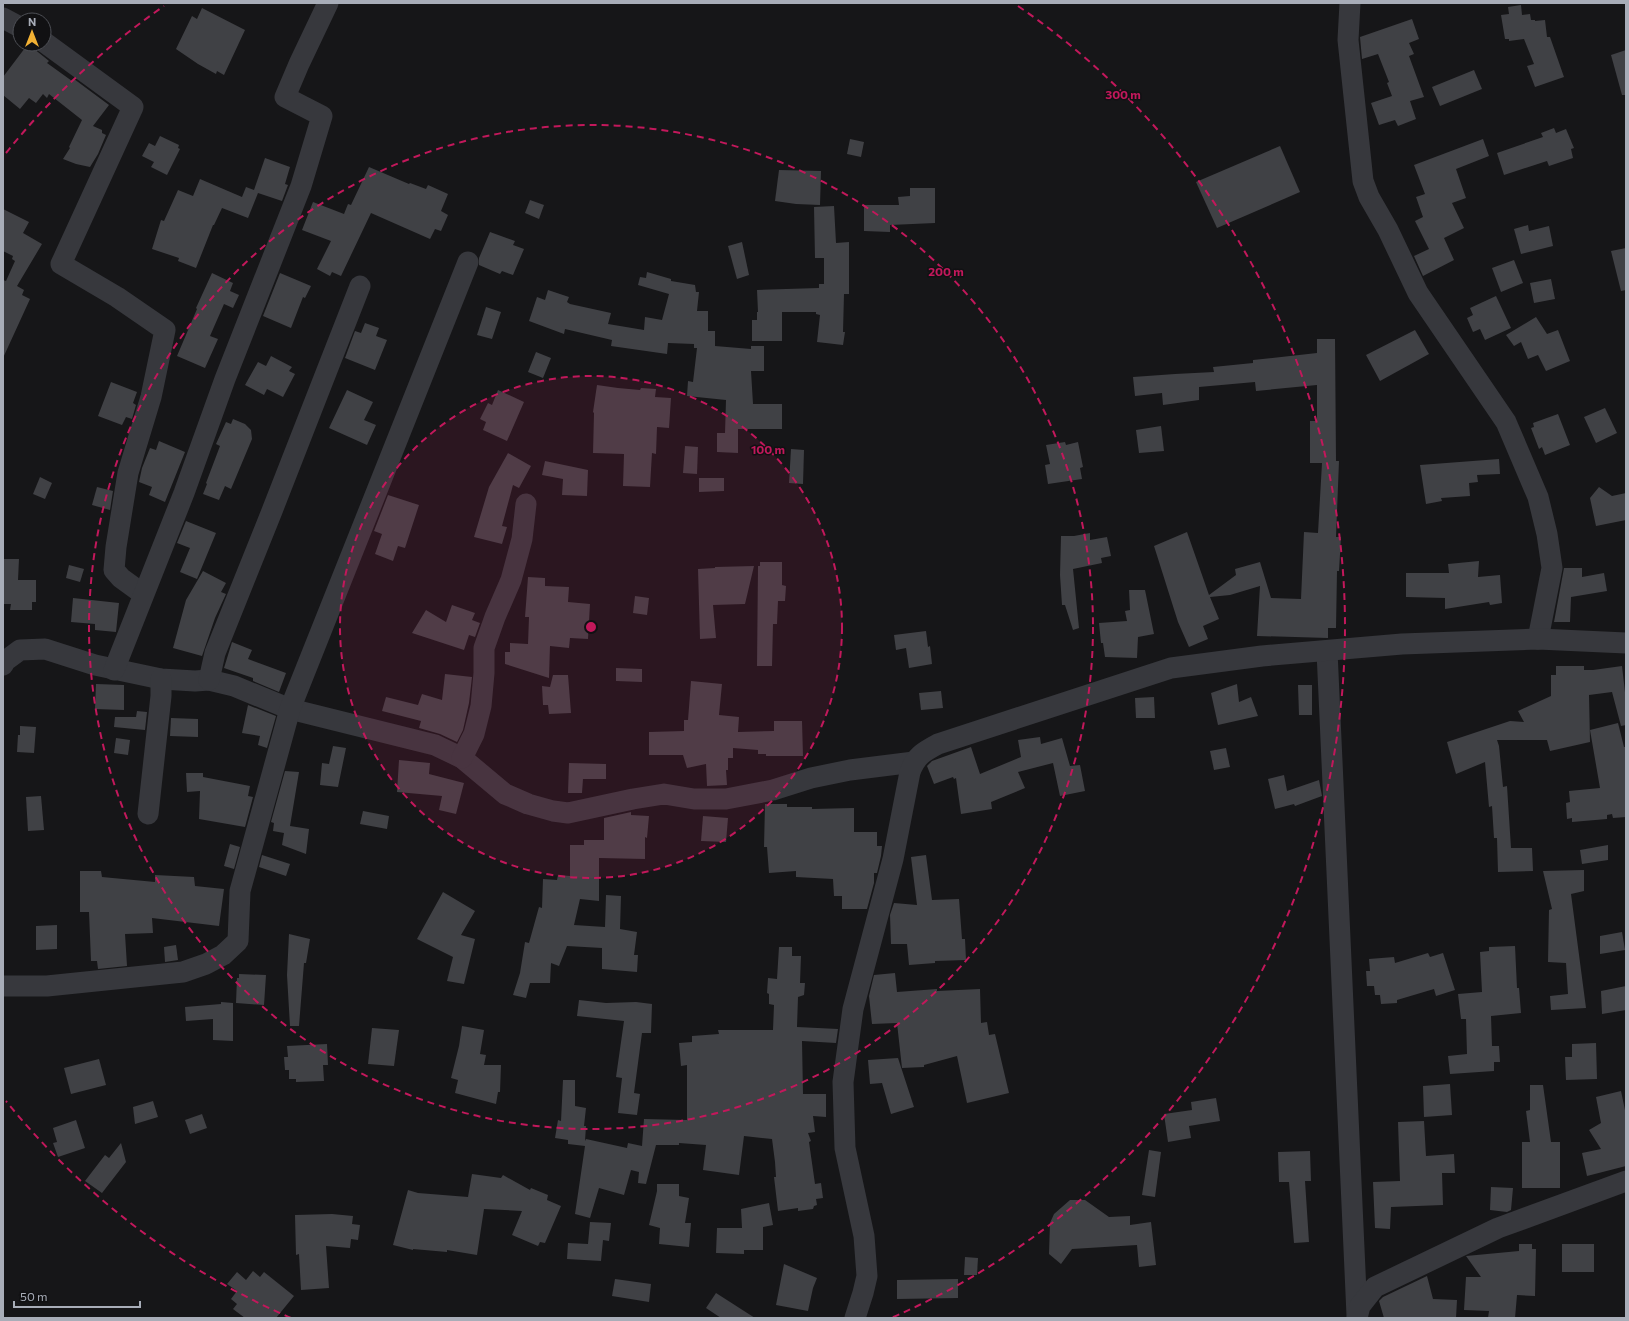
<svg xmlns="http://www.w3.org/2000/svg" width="1629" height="1321" font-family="Commissioner,sans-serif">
  <rect width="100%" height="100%" fill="#161618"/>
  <!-- building -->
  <g fill="#404145">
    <path d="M1521,5L1522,15L1530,14L1531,20H1535V21L1545,20L1547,37H1550L1564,77L1535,87L1527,66L1534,64L1524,39L1509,41V39H1505L1501,15L1509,14L1508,7Z"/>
    <path d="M202,8L245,30L224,75L217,71L216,74L198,64L176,49L192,16L197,19Z"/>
    <path d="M1412,19L1419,39L1409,43L1414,54L1409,56L1424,97L1410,101L1416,119L1398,126L1395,120L1379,125L1371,103L1392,96L1387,83L1389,82L1378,54L1362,59L1360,37Z"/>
    <path d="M28,44L49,61L47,63L72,81L74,79L109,105L93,126L102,130V133L106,135L98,154L90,167L76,164L63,159L70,148L69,147L82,120L49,94L47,98L43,94L36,103L29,98L20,109L3,95V77Z"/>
    <path d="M1626,50V95H1622L1611,55Z"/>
    <path d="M1474,70L1482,89L1440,106L1432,87Z"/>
    <path d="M1554,128L1556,133L1566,129L1574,148L1571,149L1573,158L1549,166L1547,161L1504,175L1497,153L1543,137L1541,133Z"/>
    <path d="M160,136L179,145L178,148L180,149L167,175L151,167L154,162L142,156L149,143L155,146Z"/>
    <path d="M850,139L864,142L861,157L847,154Z"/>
    <path d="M1483,139L1489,156L1456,169L1466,198L1452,203L1464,228L1444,238L1454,260L1423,276L1414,256L1429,249L1415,221L1423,217L1416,197L1425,194L1414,165Z"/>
    <path d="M1280,146L1300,192L1217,228L1196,182Z"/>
    <path d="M265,158L290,167L285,184L288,185L282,201L258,193L248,218L222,208L214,225H213L196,268L178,261L179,258L152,249L161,220L164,221L178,190L193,196L200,179L242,197L246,187L254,190Z"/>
    <path d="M369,167L409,184L410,183L426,189L428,185L448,194L441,211L448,215L441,231L435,229L430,239L371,213L341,276L332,272L330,276L317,269L331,241L302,230L313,202L344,214L348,204L351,205Z"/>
    <path d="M779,170L821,171L820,205L796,204L775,201Z"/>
    <path d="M910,188H935V223L890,225V232L864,231V205H899L898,197L910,196Z"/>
    <path d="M530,200L544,205L539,219L525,213Z"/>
    <path d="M834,206L836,243L849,242V294H844L843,332H845L843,345L817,342L820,315L816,314V312H782V341H752V320H757V312H758L757,290L819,288V284H824V258H815L814,207Z"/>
    <path d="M3,209L29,222L23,233L42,244L17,286L24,290L22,295L30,299L3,358V280L6,281L15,261L12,259L13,256L3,251Z"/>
    <path d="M1528,225L1529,231L1549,226L1553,246L1521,254L1514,229Z"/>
    <path d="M490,232L515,241L513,245L524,249L513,275L502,271L500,274L479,265V258Z"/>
    <path d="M742,242L749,275L737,279L728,246Z"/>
    <path d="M1626,248V290L1621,291L1611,251Z"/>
    <path d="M1514,260L1523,283L1501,292L1492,268Z"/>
    <path d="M647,272L671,279V281L695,285L696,292H699L697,311H708V331H715V346L751,349V346H764V371H751L753,404H782V429H738V453L717,452V433H725L726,400L687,396L688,381L693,382L697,348H694V344L668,343L667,354L611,346L612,340L565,329L564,334L529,321L537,297L545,300L548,290L569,297L567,302L570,304L611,313L608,324L644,330L645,317L662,320L669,294L638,285L640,277L646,278Z"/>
    <path d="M212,273L233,283L230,291L239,295L233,308L224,304L210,336L218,339L205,368L177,356L197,309L196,308Z"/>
    <path d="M280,273L311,286L305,298L303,297L291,328L263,316Z"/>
    <path d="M1551,279L1555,299L1534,303L1530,283Z"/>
    <path d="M1496,296L1511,328L1485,340L1480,329L1473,332L1467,318L1473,315L1470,308Z"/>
    <path d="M486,307L501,312L492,339L477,335Z"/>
    <path d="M1536,317L1547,334L1558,330L1570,361L1546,371L1538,355L1528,359L1521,342L1514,346L1506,335Z"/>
    <path d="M365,323L379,328L376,336L387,340L375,370L345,358L355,331L361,333Z"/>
    <path d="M1415,330L1429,354L1380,381L1366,355Z"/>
    <path d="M1317,339H1335L1336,461H1339L1336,537H1341L1339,571H1337L1336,628H1328V638L1257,636L1260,586L1230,595L1210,597L1219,619L1203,626L1208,639L1189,647L1178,622L1154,546L1187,532L1209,595L1236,575L1235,569L1260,562L1271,598L1301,599L1304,532L1318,533L1322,463H1310V421H1317V385L1256,391L1255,382L1199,387V400L1163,405L1162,393L1135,396L1133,377L1175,374L1214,372L1213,367L1253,363V360L1317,353Z"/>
    <path d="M536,352L551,358L543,378L528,372Z"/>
    <path d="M271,356L292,367L289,371L295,374L283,397L267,389L264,395L245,385L258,362L266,366Z"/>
    <path d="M111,382L137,392L133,403L136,405L132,419L126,417L122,425L98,416Z"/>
    <path d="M597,385L618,388L640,390L641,388L656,389L655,397L671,398L669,428L657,427L656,454L652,453L650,487L623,486L624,454L593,453L594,413L593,412Z"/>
    <path d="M347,390L373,402L364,420L376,425L367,445L329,428Z"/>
    <path d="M498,390L524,402L507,441L483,430L486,422L480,419L488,403L492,405Z"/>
    <path d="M1605,408L1617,433L1596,443L1584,417Z"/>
    <path d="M1558,414L1570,445L1545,455L1542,447L1539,449L1531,428L1534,427L1533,423Z"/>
    <path d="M233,419L245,424L251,430L252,439L231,489L225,486L219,500L203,494L207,484L206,483L220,446L216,444L226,422L231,424Z"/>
    <path d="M1161,426L1164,451L1139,453L1136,430Z"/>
    <path d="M159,441L185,452L165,502L149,495L152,487L139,482L142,468L150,448L156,450Z"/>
    <path d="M1065,442L1066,445L1078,442L1083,467L1080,468L1082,479L1048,484L1045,465L1050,464L1046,445Z"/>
    <path d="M685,446L698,447L697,474L683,473Z"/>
    <path d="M791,449L804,450L803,484L789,483Z"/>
    <path d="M508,453L531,466L519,488L513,485L502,526L507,527L502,544L474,537L489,487Z"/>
    <path d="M1499,459L1500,474L1477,475L1478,482L1469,483L1470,496L1441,498L1442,501L1426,504L1420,465Z"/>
    <path d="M545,461L588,470L587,496L562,495L563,479L542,475Z"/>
    <path d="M40,477L52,483L45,499L33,494Z"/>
    <path d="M699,478H724V491L699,492Z"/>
    <path d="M97,487L113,491L110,510L92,505Z"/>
    <path d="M1599,487L1612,496L1626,493V520L1596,526L1590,498Z"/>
    <path d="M388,495L419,505L405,548L398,546L393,561L375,554L382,534L374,531Z"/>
    <path d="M186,521L216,533L197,579L180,572L190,548L177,543Z"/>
    <path d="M1090,533V540L1107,537L1111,556L1101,558L1102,563L1073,569L1079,628L1073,630L1065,605H1062L1060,575L1061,536H1074Z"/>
    <path d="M3,559H19L18,580H36V602H32V610H10L11,604H3Z"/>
    <path d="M1479,561L1478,577L1500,575L1502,603L1490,605L1489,602L1445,609V598L1406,597V573H1449L1448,564Z"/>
    <path d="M760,562H782V585L786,586L785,601H778L777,624H773L772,666H757L758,566H760Z"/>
    <path d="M69,565L84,569L80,582L66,578Z"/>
    <path d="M754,566L745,604L713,605L716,638L700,639L698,569L715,568V567Z"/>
    <path d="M1564,568H1582V577L1604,573L1607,591L1571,597L1570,622H1554Z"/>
    <path d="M203,571L226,583L221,592L226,594L215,618L202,656L173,648L186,600Z"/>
    <path d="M528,577L545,578V586L569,587L568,602L590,604L588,639L570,638L569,648L550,646L549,678L505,664V652H510V643L528,644L529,617H525Z"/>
    <path d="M1129,590H1145L1154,634L1138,637L1137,658L1105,657L1103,643H1101L1099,623L1127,621L1125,611L1130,610Z"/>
    <path d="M635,596L649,598L647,615L633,613Z"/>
    <path d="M73,598L119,603L116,632L95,630V624L71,622Z"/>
    <path d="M452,605L475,613L472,620L480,623L475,637L469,635L464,650L412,633L426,610L446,622Z"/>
    <path d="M926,631L928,647L930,646L932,664L909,668L906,648L896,650L894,635Z"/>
    <path d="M232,642L252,650L248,659L286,673L279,692L253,681V678L224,668Z"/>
    <path d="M1556,666H1584V670H1593L1622,666L1626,701V725L1621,726L1612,692L1589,695L1590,742L1550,751L1547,740H1497L1499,746L1503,787L1507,786L1511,848H1532L1533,871L1498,872L1497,838H1494L1492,806L1489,807L1485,762L1456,774L1447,742L1510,721L1524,722L1518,711L1551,696V675H1556Z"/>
    <path d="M616,668L642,669V682L616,681Z"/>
    <path d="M445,674L472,677L469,703L463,730L457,742L440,734L419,728L421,721L382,711L386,697L418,705L422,694L442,700Z"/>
    <path d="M553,675H568L571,713L549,714L548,705H543L542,686L550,687Z"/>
    <path d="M691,681L722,684L719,715L739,717L738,732L774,731V721H802L803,756H766V754H758V750L733,748V758H728V770H726L727,785L707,786L706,764L687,768L683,755H649V732L684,731V720H688Z"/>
    <path d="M96,684L124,685V710L95,709Z"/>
    <path d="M1237,684L1239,702L1251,697L1258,716L1218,725L1211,693Z"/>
    <path d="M1298,685H1312V715H1299Z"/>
    <path d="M941,691L943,708L921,710L919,693Z"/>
    <path d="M1154,697L1155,718H1136L1135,698Z"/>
    <path d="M248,705L276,716L267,748L258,745L260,736L242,733Z"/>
    <path d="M137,711L147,712L145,730L114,727L115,717H136Z"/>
    <path d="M171,718L198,719V737L170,736Z"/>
    <path d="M1618,723L1624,747H1626V817L1613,818L1612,814L1607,815V819L1572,822V818L1567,819L1566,803L1570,802L1569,791L1600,788L1590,730Z"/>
    <path d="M20,726L36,727L34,753L17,752L18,735H20Z"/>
    <path d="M1040,737L1041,744L1062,738L1070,766L1080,765L1085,791L1060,796L1053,763L1018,772L1025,788L991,802L992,809L961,814L956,778L954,779L953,777L934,784L927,766L932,761L971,747L980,774L1021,757L1018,740Z"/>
    <path d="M116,738L130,740L128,755L114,753Z"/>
    <path d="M333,746L346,748L338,787L320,785L322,763L329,764Z"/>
    <path d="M1226,748L1230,767L1214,770L1210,751Z"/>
    <path d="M399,760L430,763L429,774L464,783L456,814L439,810L442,796L397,792Z"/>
    <path d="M569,763L606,764V779H583L582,793H568Z"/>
    <path d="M285,771L299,772L290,826L309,829L306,854L282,845L284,833L273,831L274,823L271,822Z"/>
    <path d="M186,773H203V777L250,786L248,796L253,797L245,827L199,819L200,791L187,792Z"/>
    <path d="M1284,775L1287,791L1319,780L1322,796L1295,806L1294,804L1275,809L1268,779Z"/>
    <path d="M41,796L44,830L28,831L26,797Z"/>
    <path d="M765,804H787V807H812V809L854,808V832H877V846H882L881,856L877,873H874V883L867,909H842V896H834L833,879L796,877V871L769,873L767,847H764Z"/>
    <path d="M363,811L389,816L387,829L360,824Z"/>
    <path d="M631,812V815L649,816L647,838L645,837V859L599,858V901L580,899L574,925L605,927L606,895L621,896L620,929L637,932L634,955H638L637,972L602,969V948L567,946L559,966L551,963L550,983H530L526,998L513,995L520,973L525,942L529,943L539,907L542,908L543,879L557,880L558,875L570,876V845H584V840H604V818Z"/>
    <path d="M703,816L728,818L726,842L701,841Z"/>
    <path d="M230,844L240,847L234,869L224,866Z"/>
    <path d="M1608,845V860L1582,864L1580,850Z"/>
    <path d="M262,855L290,864L286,876L259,867Z"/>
    <path d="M926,855L932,900L959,899L962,939H965L966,960L935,961V963L909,965L907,944H891L890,915L894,903L917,905L911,857Z"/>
    <path d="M1584,870V891L1571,894L1586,1008L1551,1010L1550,996L1568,994L1566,963L1548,962L1549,910L1552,909L1543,871Z"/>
    <path d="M80,871H101L102,877L155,882V875L194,877L195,886L224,889L219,926L152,918L153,933L125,934L127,966L98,969L97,961H91L89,912H80Z"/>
    <path d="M443,892L475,911L461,935L475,939L464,984L447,981L453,957L417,939Z"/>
    <path d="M57,925V949L36,950V926Z"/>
    <path d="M1622,932L1625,950L1600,954V936Z"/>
    <path d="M289,934L310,939L306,963H304L299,1026H290L287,975Z"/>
    <path d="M176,945L178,960L165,962L164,947Z"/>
    <path d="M1515,946L1517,988H1519L1521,1013L1491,1016L1492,1046H1499L1500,1062H1494V1071L1450,1074L1448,1056L1467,1054L1466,1019H1461L1458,994L1482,992L1480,952L1489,951V947Z"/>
    <path d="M779,947H792V956H801L800,983H805L804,995L798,997L797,1027L838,1029L836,1043L802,1041L803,1094H826V1117L813,1116L815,1132L808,1133L811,1141L809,1142L815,1184L821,1183L823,1198L816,1199L817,1205L814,1206L813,1209L798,1211V1208L778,1211L774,1177H776L775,1162L772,1139L744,1136L739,1175L703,1170L706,1145L679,1143V1145H656L646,1184L638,1183L639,1172L631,1170L624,1195L599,1188L590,1218L575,1214L585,1146L568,1144V1140L555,1138L558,1120L561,1121L563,1080H575V1106L586,1108L584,1126H586L585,1141L586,1139L627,1148L628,1143L642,1146L644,1119L687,1120V1065L681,1066L679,1043L692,1042V1036L719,1034L718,1030H773L774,1005L769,1004V994L767,993L768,978L777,979Z"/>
    <path d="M1428,953L1430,957L1443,953L1455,990L1436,996L1434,989L1397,1000V1003L1381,1004L1380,995H1375L1374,986H1367L1366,971H1370L1369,959L1394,957L1395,963Z"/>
    <path d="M895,973L897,992L937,989V991L980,989L981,1023L987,1022L989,1035L995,1034L1009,1093L967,1103L957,1056L924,1065V1067L902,1068L897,1023L872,1024L869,996L874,975Z"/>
    <path d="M239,974L266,975L264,1005L236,1003L237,978H239Z"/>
    <path d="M1626,986V1010L1602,1014L1601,991Z"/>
    <path d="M579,1000L606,1003L636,1002L652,1004L651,1033H642L634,1093L640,1094L637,1115L618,1113L622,1078L616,1077L624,1021L577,1016Z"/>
    <path d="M221,1002L233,1003V1041L213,1040V1019L186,1021L185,1007L221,1004Z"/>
    <path d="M462,1026L484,1030L480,1054L486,1055L484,1065H501L500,1092H498L496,1104L455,1093L458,1080L451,1078L459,1046Z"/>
    <path d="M372,1028L399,1030L394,1066L368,1064Z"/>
    <path d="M1596,1043L1597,1079L1566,1080L1565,1057H1572V1044Z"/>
    <path d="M327,1044L328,1065H323L324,1081L296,1082V1079H289V1070H285L284,1057H288L287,1046Z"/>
    <path d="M898,1058L914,1107L891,1114L882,1083L870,1084L868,1060Z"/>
    <path d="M99,1059L106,1085L71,1094L64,1068Z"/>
    <path d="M1450,1084L1452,1115L1424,1117L1423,1086Z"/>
    <path d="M1530,1085H1543L1551,1142H1560V1188H1522V1142H1530L1526,1111L1530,1110Z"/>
    <path d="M1621,1091L1626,1115V1166L1587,1176L1582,1153L1601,1149L1589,1130L1601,1123L1596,1097Z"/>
    <path d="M1216,1098L1220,1121L1189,1126L1191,1138L1168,1142L1164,1114L1192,1110L1191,1102Z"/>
    <path d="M153,1101L158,1117L135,1124L133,1107Z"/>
    <path d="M202,1114L207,1128L190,1134L185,1120Z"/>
    <path d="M76,1120L85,1148L58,1157L53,1143L57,1142L53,1128Z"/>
    <path d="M1424,1121L1426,1156L1454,1154L1455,1173H1442L1443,1205L1391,1207L1390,1229L1375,1228L1373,1182L1400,1181L1398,1122Z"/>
    <path d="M121,1143L126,1162L102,1193L85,1181L105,1155L109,1158Z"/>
    <path d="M1149,1150L1161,1152L1155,1197L1142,1195Z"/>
    <path d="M1310,1151L1311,1181H1305L1309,1242L1294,1243L1289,1182H1279L1278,1152Z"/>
    <path d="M472,1174L501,1178L503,1175L530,1190L531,1188L548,1195L547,1200L561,1206L545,1243L540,1242L538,1246L512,1235L522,1211L484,1209L477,1255L447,1250V1252L413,1249V1250L393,1245L408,1190L418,1193L468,1197Z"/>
    <path d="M657,1184H679V1196L689,1198L685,1223H691L689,1247L659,1244L660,1228L649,1225L657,1191Z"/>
    <path d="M1491,1187L1513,1188L1511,1210L1507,1212L1490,1210Z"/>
    <path d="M1070,1200H1085L1109,1217L1130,1216V1225L1151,1222L1156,1265L1139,1267L1137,1245L1072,1249L1061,1264L1049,1254L1050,1223L1054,1214Z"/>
    <path d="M769,1203L773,1225L763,1227V1250H744V1254L716,1253L717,1228H742L741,1209Z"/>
    <path d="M332,1214L353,1216L352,1224L360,1225L358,1240L351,1239L350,1248L326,1246L329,1288L301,1290L299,1254L296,1255L295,1215Z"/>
    <path d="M590,1222L611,1223L609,1241L603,1240L601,1261L567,1259L568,1243L588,1244Z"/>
    <path d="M1519,1244H1532V1249H1536L1535,1296L1517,1295L1515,1318H1488L1489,1311L1464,1310L1466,1277H1481L1466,1256L1519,1251Z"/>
    <rect x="1562" y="1244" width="32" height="28"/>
    <path d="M965,1257L978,1258L977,1275H964Z"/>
    <path d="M784,1264L817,1278L813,1288L808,1311L776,1305Z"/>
    <path d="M253,1271L260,1277L264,1272L294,1296L276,1318H245L233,1309L237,1304L231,1299L237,1291L227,1284L237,1272L246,1280Z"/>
    <path d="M1427,1276L1433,1299L1457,1300L1456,1318H1384L1379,1301L1383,1297Z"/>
    <path d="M615,1279L651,1284L649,1302L612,1296Z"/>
    <path d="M958,1279V1298L897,1299V1280Z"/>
    <path d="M716,1293L755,1318H721L706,1308Z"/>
  </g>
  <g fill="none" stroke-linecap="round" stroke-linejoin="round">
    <!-- minor -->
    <g stroke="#37383d" stroke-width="21">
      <path d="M1350,3L1348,40L1363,181L1369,197L1388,230L1418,293L1506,422L1538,497L1547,534L1552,568L1538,639"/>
      <path d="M3,18L20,27"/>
      <path d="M44,42L133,107L61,264L117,297L165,330L151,397L128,473L116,547L114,570L121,578L143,594"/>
      <path d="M1327,651L1357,1315"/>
      <path d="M3,665L5,661L20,650L45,649L95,665L161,679L195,681L209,680L234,686L290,709L435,745L462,758L505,794L528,804L553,811L568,813L633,799L664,794L694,799H726L773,790L811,778L850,770L914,762"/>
      <path d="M114,670L184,493L225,379L301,186L322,116L285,97L299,64L328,3"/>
      <path d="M209,680L215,653L272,511L360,286"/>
      <path d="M462,758L474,734L481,706L484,673V648L495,617L511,580L522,539L526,504"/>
      <path d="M148,814L161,696V679"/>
      <path d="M3,986H47L183,972L206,964L223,955L238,941L240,891L290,709L468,262"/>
      <path d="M855,1318L863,1293L867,1276L864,1236L845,1148L843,1082L853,1009L893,859L910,772C916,756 923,752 938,744L1171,668L1262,656L1402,644L1538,639L1626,643"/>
      <path d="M1357,1318L1360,1306L1375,1287L1498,1228L1626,1181"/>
    </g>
  </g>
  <!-- distance rings -->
  <circle cx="591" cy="627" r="251" fill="#c2185b" fill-opacity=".12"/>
  <g fill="none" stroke="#c2185b" stroke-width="2" stroke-dasharray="7 5">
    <circle cx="591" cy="627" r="251"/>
    <circle cx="591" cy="627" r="502"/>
    <path d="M291 1318A753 753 0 0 1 6 1101M6 153A753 753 0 0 1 164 6M1018 6A753 753 0 0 1 891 1318"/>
  </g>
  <circle cx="591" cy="627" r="6" fill="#c2185b" stroke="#111113" stroke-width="2"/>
  <g font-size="12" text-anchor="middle" font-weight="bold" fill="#c2185b" stroke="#111113" stroke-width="3" stroke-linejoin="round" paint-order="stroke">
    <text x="1123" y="99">300 m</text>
    <text x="946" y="276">200 m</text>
    <text x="768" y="454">100 m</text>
  </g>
  <!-- border -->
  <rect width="1629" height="1321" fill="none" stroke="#a8adb8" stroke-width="8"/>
  <!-- north arrow -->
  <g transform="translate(32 32)"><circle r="19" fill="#111113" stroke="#4d4f55"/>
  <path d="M0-3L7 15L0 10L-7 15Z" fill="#f2b134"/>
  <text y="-6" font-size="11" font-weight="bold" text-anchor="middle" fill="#a8adb8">N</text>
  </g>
  <!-- scale -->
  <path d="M14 1301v6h126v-6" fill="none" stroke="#a8adb8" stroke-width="2"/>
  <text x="20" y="1301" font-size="12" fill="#a8adb8" stroke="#111113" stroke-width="3" paint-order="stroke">50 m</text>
</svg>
